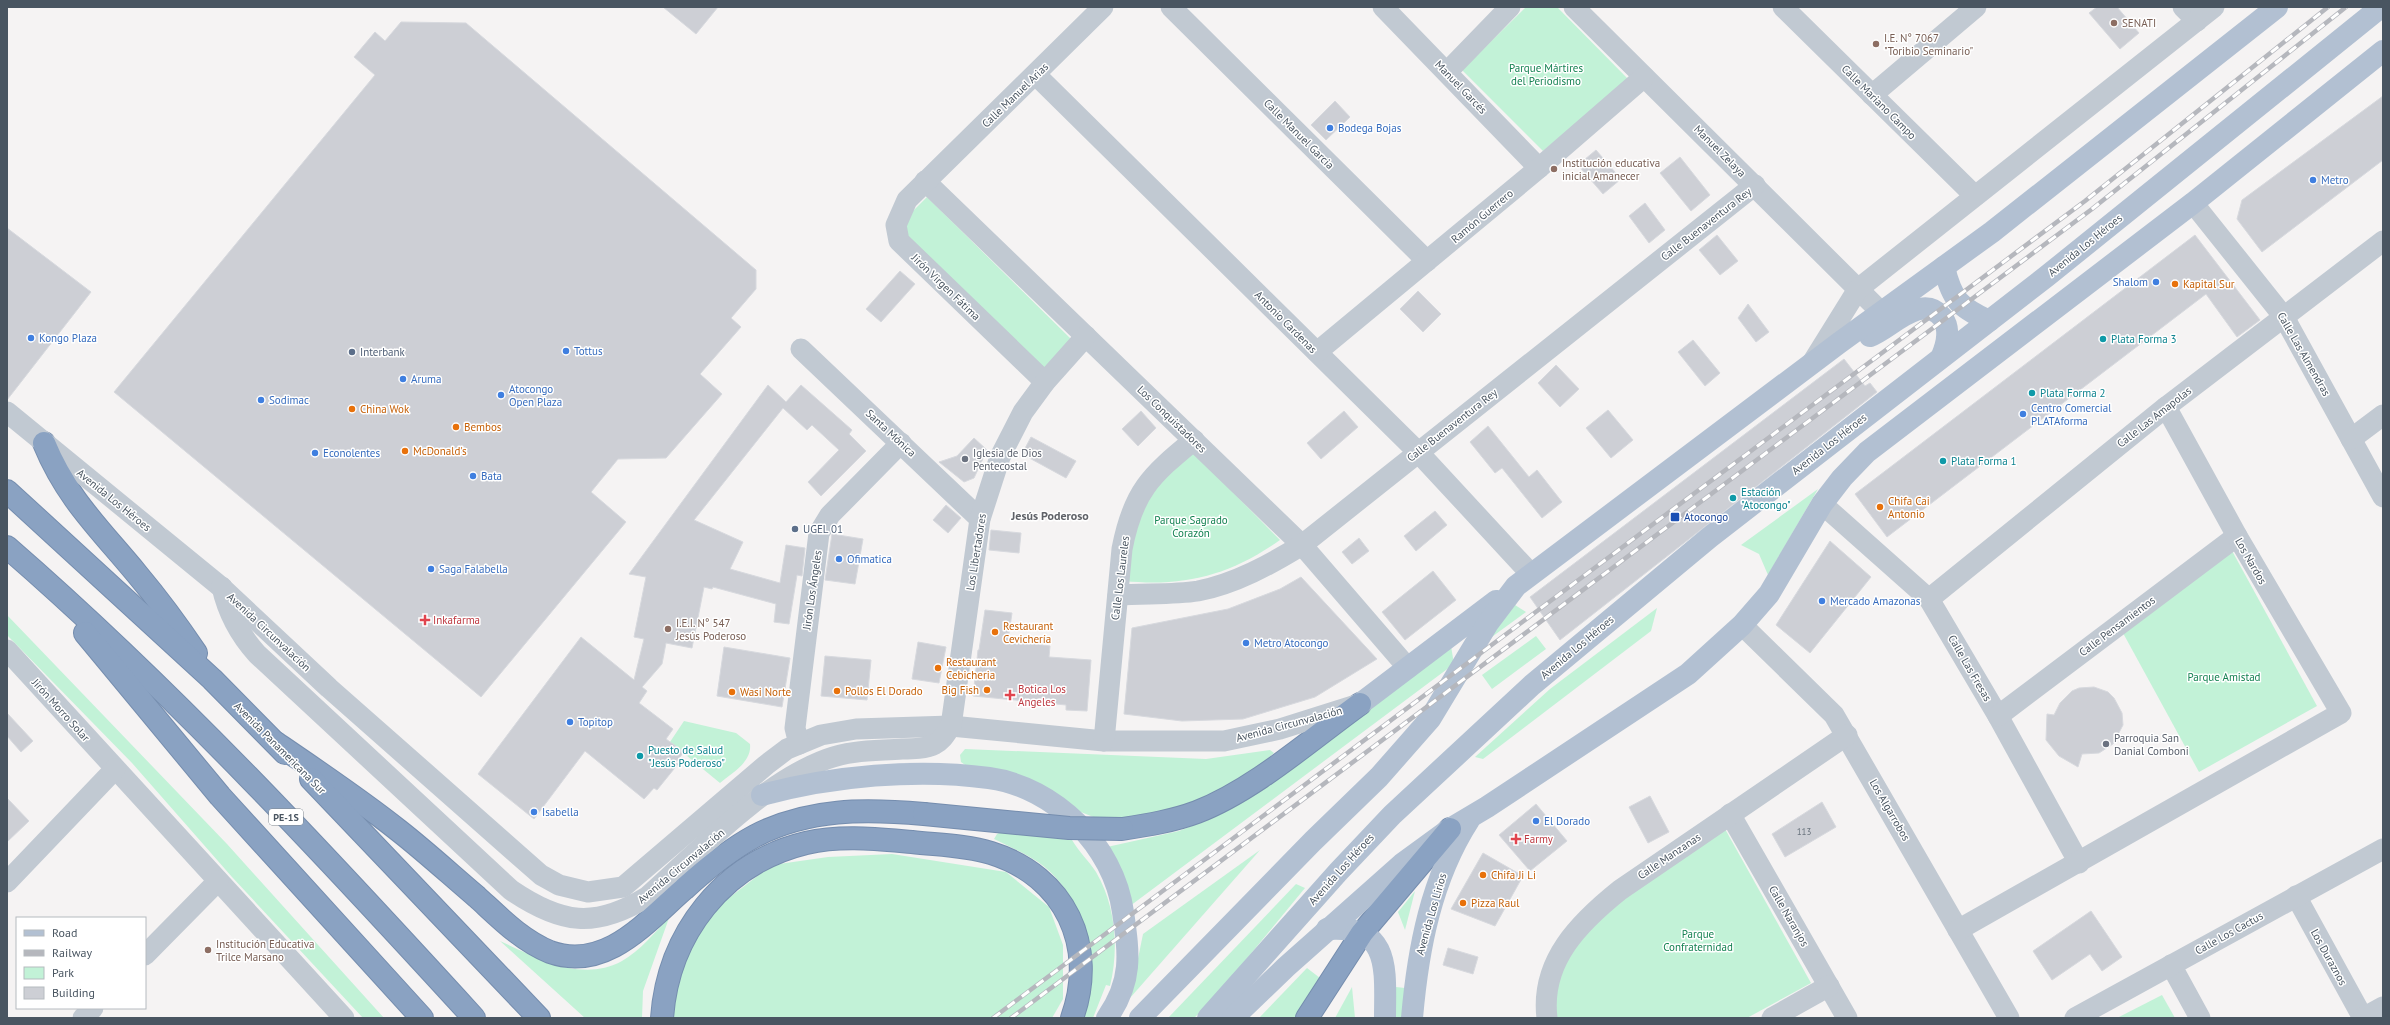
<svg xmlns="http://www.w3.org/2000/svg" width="2390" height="1025" font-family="'PT Sans',sans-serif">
  <rect width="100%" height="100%" fill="#f5f3f3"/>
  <!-- green -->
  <g fill="#c2f2d7">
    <path d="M1526,7H1557L1629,80L1543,151L1462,70Z"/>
    <path d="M927,197L1072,340L1044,370L906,236V218Z"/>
    <path d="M1192,451L1280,540C1230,575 1185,587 1124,581L1133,529L1147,496Z"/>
    <path d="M1818,489L1768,575L1759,554L1741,545Z"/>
    <path d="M2231,549L2317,706L2199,772L2123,633Z"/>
    <path d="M1515,605L1526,612L1489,639Z"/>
    <path d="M1657,608L1651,631L1483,759L1475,757L1550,689Z"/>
    <path d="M7,615L227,844L384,1018H363L232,877L132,763L7,635Z"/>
    <path d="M1536,636L1546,649L1492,689L1482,675Z"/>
    <path d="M1451,646L1454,664L1130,906L1107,847L1179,831L1212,818L1264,788Z"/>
    <path d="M684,721L736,733L750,744C752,762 733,772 720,783L670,742Z"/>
    <path d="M965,749L1206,759L1270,750L1274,753L1250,773L1181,813L1106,822L968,767L961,762L960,755Z"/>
    <path d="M1725,829L1811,983L1747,1018H1553L1552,1002L1565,957L1611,904Z"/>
    <path d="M1001,832L1072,840C1079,852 1089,861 1096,872C1116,906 1119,949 1110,986L1106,985L1093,1018H1084C1087,1004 1092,990 1092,976C1092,934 1073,886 1038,862C1024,853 1008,846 994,839L997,834Z"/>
    <path d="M1260,850L1130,998L1143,934Z"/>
    <path d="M892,854L1006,872L1049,907L1063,945V999L1052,1018H670L683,960L717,907L772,865L828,857Z"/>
    <path d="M1296,884L1305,888L1212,1001L1194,1018H1168Z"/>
    <path d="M1415,891L1405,930L1398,912Z"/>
    <path d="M669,918L643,991L642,1018H585L500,941C538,958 581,983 622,961C640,951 655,932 669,918Z"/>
    <path d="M1307,968L1320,978L1296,1018H1259Z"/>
    <path d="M1352,987L1355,1018H1335Z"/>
    <path d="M1396,987L1405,988L1403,1018H1396Z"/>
    <path d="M2162,995L2175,1018H2117Z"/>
  </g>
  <!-- building -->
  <g fill="#cdcfd5" stroke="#d7d9de">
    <path d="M663,7H718L696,34Z"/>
    <path d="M2097,7H2117L2139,33L2120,49L2089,13Z"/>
    <path d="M401,22L466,23L756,270V289L731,318L741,327L700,374L722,394L666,458L618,459L591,492L626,522L481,697L114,392L375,75L354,57L375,32L385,41Z"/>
    <path d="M2383,96V160L2262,252L2237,219L2242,200Z"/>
    <path d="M1335,101L1350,117L1326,140L1311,125Z"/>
    <path d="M1596,150L1621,179L1603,194L1578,165Z"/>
    <path d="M1680,157L1710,195L1691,211L1660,173Z"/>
    <path d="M1645,203L1665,230L1649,243L1629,216Z"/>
    <path d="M7,228L91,292L7,400Z"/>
    <path d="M1717,235L1738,261L1720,275L1699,250Z"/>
    <path d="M2195,235L2260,320L2237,337L2206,294L1887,537L1855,494Z"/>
    <path d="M900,271L915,284L881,322L866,309Z"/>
    <path d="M1418,291L1441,314L1423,332L1400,309Z"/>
    <path d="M1748,304L1769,332L1756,342L1738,318Z"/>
    <path d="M1693,340L1720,373L1705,386L1678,352Z"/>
    <path d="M1844,359L1865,386L1870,383L1877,392L1560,640L1530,597Z"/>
    <path d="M1556,365L1579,389L1560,407L1538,383Z"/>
    <path d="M768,385L786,402L801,385L852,430L849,434L866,451L821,496L808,482L839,450L812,425L807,430L783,408L694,520L743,542L730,569L780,583L786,545L805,548L802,576L797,575L789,624L774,622L776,604L713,587L712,589L704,587L692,648L666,643L662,664L642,687L647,691L639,703L673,729L666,739L684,752L675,763L678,764L657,790L654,788L644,799L585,751L534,819L478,774L581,637L634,680L644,639L634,637L646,577L629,574Z"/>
    <path d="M1608,410L1633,440L1611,458L1586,428Z"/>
    <path d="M1141,411L1156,428L1138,446L1122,429Z"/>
    <path d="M1344,411L1358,427L1321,459L1307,443Z"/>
    <path d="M1488,426L1529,477L1537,470L1562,502L1542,518L1502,468L1495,473L1470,442Z"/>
    <path d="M1031,437L1076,461L1066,478L1022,454Z"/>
    <path d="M974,438L987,450L974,478L964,482L939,462L957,456Z"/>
    <path d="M946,505L961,518L948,533L933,520Z"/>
    <path d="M1435,511L1447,525L1416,551L1404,536Z"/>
    <path d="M991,530L1021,533L1019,553L989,550Z"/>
    <path d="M832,534L863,539L855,584L825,580Z"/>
    <path d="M1359,538L1369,551L1352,564L1342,552Z"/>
    <path d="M1830,541L1871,577L1810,653L1776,625Z"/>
    <path d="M1433,571L1456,600L1405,640L1382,612Z"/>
    <path d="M1301,577L1377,659L1315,697L1243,719L1182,721L1124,714L1132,628L1228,609L1280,589Z"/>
    <path d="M985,610L1012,613L1008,640L1050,646L1049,657L1091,660L1087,711L1066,710V705L973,696L978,650H979Z"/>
    <path d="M918,642L946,647L939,683L912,679Z"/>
    <path d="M724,647L790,658L782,707L717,696Z"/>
    <path d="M825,656L871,660L867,700L821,696Z"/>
    <path d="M2094,687L2108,692L2114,698L2122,713L2123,725L2113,744L2099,753L2082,754L2078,767L2059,756L2046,740L2047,714L2054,715L2060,703L2072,691L2079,688Z"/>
    <path d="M7,713L33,741L21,752L7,736Z"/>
    <path d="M1650,796L1669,832L1648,843L1629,807Z"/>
    <path d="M7,798L29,821L7,842Z"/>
    <path d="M1822,802L1836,827L1785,857L1772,834Z"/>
    <path d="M1536,804L1567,841L1530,871L1499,835Z"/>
    <path d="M1483,853L1523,876L1495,926L1451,909Z"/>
    <path d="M2091,911L2122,957L2102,971L2090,954L2052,980L2033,951Z"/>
    <path d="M1448,948L1478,957L1473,974L1443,965Z"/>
  </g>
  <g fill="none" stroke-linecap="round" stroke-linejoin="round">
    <defs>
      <g id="highway">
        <path d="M44,443C67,499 100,529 137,574C158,599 178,626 196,653"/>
        <path d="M7,491L212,679L285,753"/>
        <path d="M7,547C174,692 325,855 474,1018"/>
        <path d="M85,633L220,796L422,1018"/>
        <path d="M276,743C317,771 359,799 398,830C425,851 451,875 477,897C500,918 521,940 550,952C606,972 647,921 684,889C706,869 729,850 755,836C809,808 865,809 924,814"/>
        <path d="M311,779L539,1018"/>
        <path d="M1122,829C1148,825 1173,821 1197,812C1254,790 1310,740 1360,704"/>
        <path d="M662,1018C668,934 723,863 806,843C841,835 876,839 912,842C938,845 965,845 991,853C1065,876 1098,946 1072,1018"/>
        <path d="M1307,1018L1362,933L1450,829"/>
      </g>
    </defs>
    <!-- highway casing -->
    <use href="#highway" stroke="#758dae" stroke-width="24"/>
    <!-- minor -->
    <g stroke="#c1c9d2" stroke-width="21">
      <path d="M1171,7L1427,261"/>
      <path d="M1383,7L1539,168"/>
      <path d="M1574,7L1881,312"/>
      <path d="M1783,7L1975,196"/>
      <path d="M2183,7L2197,21"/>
      <path d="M1447,72L1510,7"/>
      <path d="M1036,75L1418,452L1531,574"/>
      <path d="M1872,95L1976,7"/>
      <path d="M925,181L1302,545L1408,668"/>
      <path d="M2193,203L2284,317L2383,497"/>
      <path d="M801,349L980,519"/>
      <path d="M1317,352L1539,168L1644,77"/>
      <path d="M1812,363L1858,289L2214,7"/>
      <path d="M1045,382L899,241L896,225L907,200L1103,7"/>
      <path d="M7,412L221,587L329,688L541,875L559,885L588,892L623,887L766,765L787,749L821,735L856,729L951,726L1104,741H1224L1280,729L1356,705"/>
      <path d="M2351,439L2383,415"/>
      <path d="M1822,504L1929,599L1998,716L2079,863"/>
      <path d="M222,587C228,614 239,634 257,654L511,890C561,924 595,929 647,897C699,851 762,783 827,759C850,750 877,751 902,749C912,749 926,749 935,744C942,741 946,733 951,726L980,519L1000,457L1023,412L1045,382L1086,336"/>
      <path d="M1118,595C1144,593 1173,595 1198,591C1235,584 1271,564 1302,545L1755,185"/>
      <path d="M1929,599L2166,407L2383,241"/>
      <path d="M1742,625L1834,715L2009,1018"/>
      <path d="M7,650L344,1018"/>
      <path d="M1998,716L2237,536"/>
      <path d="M1104,741L1122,549C1133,492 1150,476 1194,440"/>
      <path d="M799,744L795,728L819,533L830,515L901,443"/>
      <path d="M1730,814L1847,1018"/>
      <path d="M7,882L115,769"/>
      <path d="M2296,896L2363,1018"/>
      <path d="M1958,930L2341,713L2237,536L2166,407"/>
      <path d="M145,955L218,881"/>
      <path d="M2171,965L2200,1018"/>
      <path d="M83,1018L93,1008"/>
      <path d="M1547,1018C1540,961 1580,922 1620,890L1847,735"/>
      <path d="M1772,1018L1829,986"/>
      <path d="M2075,1018L2383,849"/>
      <path d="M2363,1018L2383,1007"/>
    </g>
    <!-- major -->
    <g stroke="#b2c0d2" stroke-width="22">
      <path d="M1944,267C1952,300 1959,307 1989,321"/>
      <path d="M1870,336C1890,329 1921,292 1942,317C1951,329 1947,344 1942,356"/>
      <path d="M1360,704L1496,601"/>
      <path d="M762,795C832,776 917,768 989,778C1055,787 1114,846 1123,912C1129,954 1133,981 1107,1018"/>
      <path d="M1327,929C1392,924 1385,971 1385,1018"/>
      <path d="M1140,1018L1313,841L1379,777L1430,719L1488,623L1516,586L1839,343L1992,232L2277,7"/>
      <path d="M1208,1018L1339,871L1392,815L1532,685L1710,537L2047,276L2381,7"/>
      <path d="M1233,1018L1286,967L1402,864L1450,829L1487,807L1688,674L1742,625L1769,594L1822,504L1842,478L1867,452L2193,203L2383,51"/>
      <path d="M1412,1018C1418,949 1431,879 1469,820"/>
    </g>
    <!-- highway -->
    <use href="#highway" stroke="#8aa2c2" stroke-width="22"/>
    <defs>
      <g id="rail">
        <path d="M993,1018L2085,201L2328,7"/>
        <path d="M1011,1018L2092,209L2346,7"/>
      </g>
    </defs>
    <!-- rail casing -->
    <use href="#rail" stroke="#b5b7bd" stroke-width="4.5"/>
    <!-- rail -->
    <use href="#rail" stroke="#fff" stroke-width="3" stroke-dasharray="9" stroke-linecap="butt"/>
    <defs>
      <path id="highway-bridge" d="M924,814L1069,828L1122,829"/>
    </defs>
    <!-- highway-bridge casing -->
    <use href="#highway-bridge" stroke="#758dae" stroke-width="24" stroke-linecap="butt"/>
    <!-- highway-bridge -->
    <use href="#highway-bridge" stroke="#8aa2c2" stroke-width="22"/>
  </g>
  <!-- markers -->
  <g fill="#8d6e63" stroke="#fff" stroke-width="1.5">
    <circle cx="2114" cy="23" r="4"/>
    <circle cx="1876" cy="44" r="4"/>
    <circle cx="1554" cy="169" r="4"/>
    <circle cx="668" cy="629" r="4"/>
    <circle cx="208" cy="950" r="4"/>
  </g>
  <g fill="#3f7fe0" stroke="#fff" stroke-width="1.5">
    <circle cx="1330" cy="128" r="4"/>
    <circle cx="2313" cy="180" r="4"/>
    <circle cx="2156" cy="282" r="4"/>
    <circle cx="31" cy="338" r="4"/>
    <circle cx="566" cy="351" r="4"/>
    <circle cx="403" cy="379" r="4"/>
    <circle cx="501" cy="395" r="4"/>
    <circle cx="261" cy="400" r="4"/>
    <circle cx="2023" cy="414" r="4"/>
    <circle cx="315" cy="453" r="4"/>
    <circle cx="473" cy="476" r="4"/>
    <circle cx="839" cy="559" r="4"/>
    <circle cx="431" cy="569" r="4"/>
    <circle cx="1822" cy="601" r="4"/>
    <circle cx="1246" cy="643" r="4"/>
    <circle cx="570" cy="722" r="4"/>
    <circle cx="534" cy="812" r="4"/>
    <circle cx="1536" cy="821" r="4"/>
  </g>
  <g fill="#e8710a" stroke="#fff" stroke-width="1.5">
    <circle cx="2175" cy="284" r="4"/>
    <circle cx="352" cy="409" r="4"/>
    <circle cx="456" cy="427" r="4"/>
    <circle cx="405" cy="451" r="4"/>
    <circle cx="1880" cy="507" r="4"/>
    <circle cx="995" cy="632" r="4"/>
    <circle cx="938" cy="668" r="4"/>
    <circle cx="987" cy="690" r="4"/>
    <circle cx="837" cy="691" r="4"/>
    <circle cx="732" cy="692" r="4"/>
    <circle cx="1483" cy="875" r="4"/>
    <circle cx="1463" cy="903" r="4"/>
  </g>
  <g fill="#0f9aa8" stroke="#fff" stroke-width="1.5">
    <circle cx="2103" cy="339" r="4"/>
    <circle cx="2032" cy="393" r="4"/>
    <circle cx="1943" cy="461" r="4"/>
    <circle cx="1733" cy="498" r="4"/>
    <circle cx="640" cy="756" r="4"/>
  </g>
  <g fill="#5c6f8a" stroke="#fff" stroke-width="1.5">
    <circle cx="352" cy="352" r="4"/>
    <circle cx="795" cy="529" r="4"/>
  </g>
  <g fill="#6b7280" stroke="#fff" stroke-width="1.5">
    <circle cx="965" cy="459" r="4"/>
    <circle cx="2106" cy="744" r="4"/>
  </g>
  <rect fill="#1a4fb4" stroke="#fff" stroke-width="1.5" x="1670" y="512" width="10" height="10" rx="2"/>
  <g fill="#e0444e" stroke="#fff" stroke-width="1.5">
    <path d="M423 614h4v4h4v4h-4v4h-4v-4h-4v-4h4z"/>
    <path d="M1008 689h4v4h4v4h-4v4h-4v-4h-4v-4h4z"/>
    <path d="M1514 833h4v4h4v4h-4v4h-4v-4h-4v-4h4z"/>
  </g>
  <g text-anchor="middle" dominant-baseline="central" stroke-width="3" stroke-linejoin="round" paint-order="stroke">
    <!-- number labels -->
    <g font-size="9" fill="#6a747e">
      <text x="1804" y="831">113</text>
    </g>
    <!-- shield labels -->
    <rect fill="#fff" stroke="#808890" stroke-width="1" x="269" y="809" width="34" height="16" rx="3"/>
    <g font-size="10" font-weight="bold" fill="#495561">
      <text x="286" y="817">PE-1S</text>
    </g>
    <!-- education labels -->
    <g font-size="11" fill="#785e54" stroke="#fff" text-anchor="start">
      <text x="2122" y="23">SENATI</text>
      <text x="1884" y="38">I.E. N° 7067<tspan x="1884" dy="13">"Toribio Seminario"</tspan></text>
      <text x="1562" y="163">Institución educativa<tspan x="1562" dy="13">inicial Amanecer</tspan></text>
      <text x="676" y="623">I.E.I. N° 547<tspan x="676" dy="13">Jesús Poderoso</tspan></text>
      <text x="216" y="944">Institución Educativa<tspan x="216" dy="13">Trilce Marsano</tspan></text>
    </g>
    <!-- park labels -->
    <g font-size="11" fill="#158252" stroke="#fff">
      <text x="1546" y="68">Parque Mártires<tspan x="1546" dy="13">del Periodismo</tspan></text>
      <text x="1191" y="520">Parque Sagrado<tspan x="1191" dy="13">Corazón</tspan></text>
      <text x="2224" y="677">Parque Amistad</text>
      <text x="1698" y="934">Parque<tspan x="1698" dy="13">Confraternidad</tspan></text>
    </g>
    <!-- street labels -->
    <g font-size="11" fill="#495561" stroke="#fff">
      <text transform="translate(1461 87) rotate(46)">Manuel Garcés</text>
      <text transform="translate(1015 95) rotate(-44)">Calle Manuel Arias</text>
      <text transform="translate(1879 102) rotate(45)">Calle Mariano Campo</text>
      <text transform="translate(1299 134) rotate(45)">Calle Manuel Garcia</text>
      <text transform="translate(1720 151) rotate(45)">Manuel Zelaya</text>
      <text transform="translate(1482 216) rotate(-40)">Ramón Guerrero</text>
      <text transform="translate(1706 224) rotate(-38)">Calle Buenaventura Rey</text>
      <text transform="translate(2085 245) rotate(-39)">Avenida Los Héroes</text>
      <text transform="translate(946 287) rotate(44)">Jirón Virgen Fátima</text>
      <text transform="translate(1286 322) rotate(45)">Antonio Cardenas</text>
      <text transform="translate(2304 354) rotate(60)">Calle Las Almendras</text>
      <text transform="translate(2154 417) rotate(-38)">Calle Las Amapolas</text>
      <text transform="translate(1172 419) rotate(44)">Los Conquistadores</text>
      <text transform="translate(1452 425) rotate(-38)">Calle Buenaventura Rey</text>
      <text transform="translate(891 433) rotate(43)">Santa Mónica</text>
      <text transform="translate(1829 444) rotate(-38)">Avenida Los Héroes</text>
      <text transform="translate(114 500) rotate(39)">Avenida Los Héroes</text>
      <text transform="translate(976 552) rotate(-81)">Los Libertadores</text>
      <text transform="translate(2251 561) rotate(60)">Los Nardos</text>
      <text transform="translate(1120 578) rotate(-83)">Calle Los Laureles</text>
      <text transform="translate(812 590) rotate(-82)">Jirón Los Ángeles</text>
      <text transform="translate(2117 626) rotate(-37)">Calle Pensamientos</text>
      <text transform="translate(269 632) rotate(43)">Avenida Circunvalación</text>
      <text transform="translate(1577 647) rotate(-40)">Avenida Los Héroes</text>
      <text transform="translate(1970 668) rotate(60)">Calle Las Fresas</text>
      <text transform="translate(61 710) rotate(48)">Jirón Morro Solar</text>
      <text transform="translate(1289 724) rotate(-15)">Avenida Circunvalación</text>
      <text transform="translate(280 748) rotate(45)">Avenida Panamericana Sur</text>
      <text transform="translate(1890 810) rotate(60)">Los Algarrobos</text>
      <text transform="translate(1669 856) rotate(-34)">Calle Manzanas</text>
      <text transform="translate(681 866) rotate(-40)">Avenida Circunvalación</text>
      <text transform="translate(1341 869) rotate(-48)">Avenida Los Héroes</text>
      <text transform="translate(1431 914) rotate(-74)">Avenida Los Lirios</text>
      <text transform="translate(1789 916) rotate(60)">Calle Naranjos</text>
      <text transform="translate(2229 933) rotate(-29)">Calle Los Cactus</text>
      <text transform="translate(2329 957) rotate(61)">Los Duraznos</text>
    </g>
    <!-- shop labels -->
    <g font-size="11" fill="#366cbe" stroke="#fff" text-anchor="start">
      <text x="1338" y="128">Bodega Bojas</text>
      <text x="2321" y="180">Metro</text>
      <text x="2148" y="282" text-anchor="end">Shalom</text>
      <text x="39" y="338">Kongo Plaza</text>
      <text x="574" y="351">Tottus</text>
      <text x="411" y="379">Aruma</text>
      <text x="509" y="389">Atocongo<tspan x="509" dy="13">Open Plaza</tspan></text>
      <text x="269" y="400">Sodimac</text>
      <text x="2031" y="408">Centro Comercial<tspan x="2031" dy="13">PLATAforma</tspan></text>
      <text x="323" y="453">Econolentes</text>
      <text x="481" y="476">Bata</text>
      <text x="847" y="559">Ofimatica</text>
      <text x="439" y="569">Saga Falabella</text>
      <text x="1830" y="601">Mercado Amazonas</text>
      <text x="1254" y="643">Metro Atocongo</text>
      <text x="578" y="722">Topitop</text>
      <text x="542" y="812">Isabella</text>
      <text x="1544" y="821">El Dorado</text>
    </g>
    <!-- food labels -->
    <g font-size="11" fill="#c56008" stroke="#fff" text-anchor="start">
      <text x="2183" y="284">Kapital Sur</text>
      <text x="360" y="409">China Wok</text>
      <text x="464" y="427">Bembos</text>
      <text x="413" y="451">McDonald's</text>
      <text x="1888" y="501">Chifa Cai<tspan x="1888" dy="13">Antonio</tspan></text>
      <text x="1003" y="626">Restaurant<tspan x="1003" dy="13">Cevichería</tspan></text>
      <text x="946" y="662">Restaurant<tspan x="946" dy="13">Cebicheria</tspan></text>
      <text x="979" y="690" text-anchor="end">Big Fish</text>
      <text x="845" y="691">Pollos El Dorado</text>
      <text x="740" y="692">Wasi Norte</text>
      <text x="1491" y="875">Chifa Ji Li</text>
      <text x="1471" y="903">Pizza Raul</text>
    </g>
    <!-- culture labels -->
    <g font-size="11" fill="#0d838f" stroke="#fff" text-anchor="start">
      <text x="2111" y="339">Plata Forma 3</text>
      <text x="2040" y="393">Plata Forma 2</text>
      <text x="1951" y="461">Plata Forma 1</text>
      <text x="1741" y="492">Estación<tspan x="1741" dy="13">"Atocongo"</tspan></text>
      <text x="648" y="750">Puesto de Salud<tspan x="648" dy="13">"Jesús Poderoso"</tspan></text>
    </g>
    <!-- service labels -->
    <g font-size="11" fill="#4e5e75" stroke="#fff" text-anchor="start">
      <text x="360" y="352">Interbank</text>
      <text x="803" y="529">UGEL 01</text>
    </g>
    <!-- worship labels -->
    <g font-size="11" fill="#5b616d" stroke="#fff" text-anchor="start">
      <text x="973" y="453">Iglesia de Dios<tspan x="973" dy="13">Pentecostal</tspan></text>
      <text x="2114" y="738">Parroquia San<tspan x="2114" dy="13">Danial Comboni</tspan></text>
    </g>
    <!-- transit labels -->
    <g font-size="11" fill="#164399" stroke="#fff" text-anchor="start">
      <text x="1684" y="517">Atocongo</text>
    </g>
    <!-- health labels -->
    <g font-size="11" fill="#be3a42" stroke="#fff" text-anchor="start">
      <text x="433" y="620">Inkafarma</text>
      <text x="1018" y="689">Botica Los<tspan x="1018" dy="13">Angeles</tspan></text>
      <text x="1524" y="839">Farmy</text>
    </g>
    <!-- neighbourhood labels -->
    <g font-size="12" font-weight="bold" fill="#5f6268" stroke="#fff">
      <text x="1050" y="515">Jesús Poderoso</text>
    </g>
  </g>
  <!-- border -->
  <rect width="2390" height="1025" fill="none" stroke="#495561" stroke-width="16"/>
  <!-- legend -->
  <rect x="16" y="917" width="130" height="92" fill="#ffffff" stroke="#b6bbc0"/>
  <rect x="24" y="930" width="20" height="6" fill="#b2c0d2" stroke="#b6bbc0"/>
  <text x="52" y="937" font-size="12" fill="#495561">Road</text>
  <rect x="24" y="950" width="20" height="6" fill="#b5b7bd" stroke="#b6bbc0"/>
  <text x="52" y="957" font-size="12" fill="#495561">Railway</text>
  <rect x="24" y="967" width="20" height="12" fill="#c2f2d7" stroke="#b6bbc0"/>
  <text x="52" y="977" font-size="12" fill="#495561">Park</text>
  <rect x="24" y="987" width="20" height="12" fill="#cdcfd5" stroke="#b6bbc0"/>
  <text x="52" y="997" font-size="12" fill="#495561">Building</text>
</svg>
